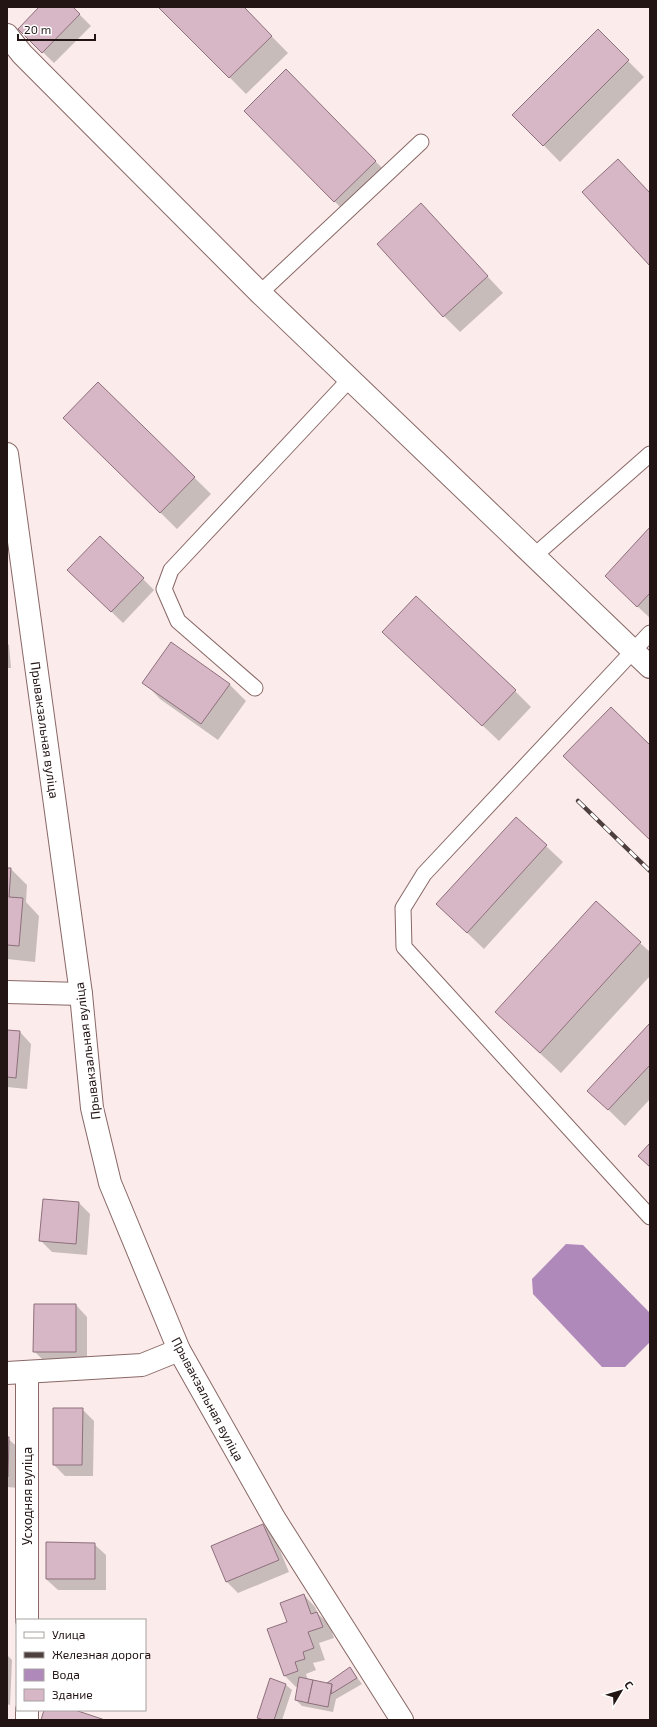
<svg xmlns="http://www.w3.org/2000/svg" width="657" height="1727" font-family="'Exo 2',sans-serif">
  <rect width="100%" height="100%" fill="#fbebea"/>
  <!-- water -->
  <path fill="#b089bb" d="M566,1244L583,1245L650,1313V1342L625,1367H602L533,1294L532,1279Z"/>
  <!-- shadow -->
  <g fill="#0003">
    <path d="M41,7H72L91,26L54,63L19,29Z"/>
    <path d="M160,7H243L288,53L246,94Z"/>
    <path d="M598,31L644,77L560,162L514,115Z"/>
    <path d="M286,71L392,178L351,218L245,111Z"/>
    <path d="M421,205L503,293L460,332L444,316Z"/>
    <path d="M98,383L211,494L177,529L81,434Z"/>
    <path d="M650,529V618L622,592Z"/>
    <path d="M143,579L154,590L123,623L80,581Z"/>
    <path d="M7,643L9,645L11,668H7Z"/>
    <path d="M400,648L515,691L531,707L499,741Z"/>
    <path d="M144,682L229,684L246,701L218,740L160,699Z"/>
    <path d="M516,818L563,862L484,949L437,904Z"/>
    <path d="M7,869H11L27,885L26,902L39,916L35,962L7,959Z"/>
    <path d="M596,903L650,952V976L561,1073L496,1012Z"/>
    <path d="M650,1025V1099L625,1126L589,1091Z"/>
    <path d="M7,1031L20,1032L31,1044L27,1089L7,1087Z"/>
    <path d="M79,1203L90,1214L87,1255L52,1252L40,1240Z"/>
    <path d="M76,1305L87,1317V1363H46L34,1351Z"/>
    <path d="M82,1409L94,1421L93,1476H65L54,1465Z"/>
    <path d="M7,1438L20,1449L19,1488L7,1487Z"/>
    <path d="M263,1525L274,1536L289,1572L238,1593L227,1582L212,1547Z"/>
    <path d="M94,1544L106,1555V1590H58L46,1579Z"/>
    <path d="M304,1595L315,1607L318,1614L329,1624L334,1638L319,1643L325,1660L313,1663L316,1670L306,1674L308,1680L327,1684L350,1668L362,1684L336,1699L333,1712L302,1706L296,1700L299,1686L296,1687L285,1676L288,1622Z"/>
    <path d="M7,1655L12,1660L10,1705L7,1704Z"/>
    <path d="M270,1680L286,1685L292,1690L282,1720H261L258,1718Z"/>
  </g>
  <!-- building -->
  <g fill="#d7b6c5" stroke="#8e707d">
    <path d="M39,7H73L80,14L42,53L18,29Z"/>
    <path d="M158,7H244L272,36L229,78Z"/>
    <path d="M598,29L629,60L543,146L512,115Z"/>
    <path d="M286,69L376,161L334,202L244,111Z"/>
    <path d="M618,159L650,193V266L582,192Z"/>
    <path d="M421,203L488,276L443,317L377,244Z"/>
    <path d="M98,382L195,477L160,513L63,418Z"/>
    <path d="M650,527V593L637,607L605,576Z"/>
    <path d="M100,536L144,578L111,612L67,570Z"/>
    <path d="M416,596L516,690L482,726L382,632Z"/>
    <path d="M171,642L230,684L201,724L142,683Z"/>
    <path d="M611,707L650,745V840L563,756Z"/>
    <path d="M516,817L547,845L467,933L436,904Z"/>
    <path d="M7,868H11L9,897L23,898L19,946L7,945Z"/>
    <path d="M596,901L641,942L540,1053L495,1012Z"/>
    <path d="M650,1023V1065L608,1110L587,1091Z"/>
    <path d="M7,1030L20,1031L16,1078L7,1077Z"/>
    <path d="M650,1143V1167L638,1156Z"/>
    <path d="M43,1199L79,1202L76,1244L39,1241Z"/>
    <path d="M34,1304H76V1352H33Z"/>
    <path d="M53,1408H83L82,1465H53Z"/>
    <path d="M7,1437H9L8,1477H7Z"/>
    <path d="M263,1524L279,1560L226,1582L211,1546Z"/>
    <path d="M46,1542L95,1543V1579H46Z"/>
    <path d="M304,1594L311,1614L317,1612L323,1627L308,1632L314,1648L303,1652L305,1659L295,1662L298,1671L284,1676L267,1629L287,1622L280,1603Z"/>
    <path d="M350,1667L357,1678L331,1694L332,1684L327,1683Z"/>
    <path d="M299,1677L313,1680L308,1703L295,1700Z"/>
    <path d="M270,1678L286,1684L274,1720H264L257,1718Z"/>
    <path d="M313,1680L332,1684L328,1707L308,1703Z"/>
    <path d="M44,1710H75L105,1720H41Z"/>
  </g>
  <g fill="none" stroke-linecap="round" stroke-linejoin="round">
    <defs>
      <g id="service">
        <path d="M260,293L421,142"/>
        <path d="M534,556L650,454"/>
        <path d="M650,633L424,874L403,908L404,947L650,1217"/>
        <path d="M255,688L178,621L164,589L171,570L350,379"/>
      </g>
      <g id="minor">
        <path d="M7,35L22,54L260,293L650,667"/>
        <path d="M7,992L81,994"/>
        <path d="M7,1373L142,1365L179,1350"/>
        <path d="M27,1620V1372"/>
        <path d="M27,1720V1710"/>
      </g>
      <path id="tertiary" d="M7,454L81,994L92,1108L110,1183L179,1350L274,1518L402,1720"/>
    </defs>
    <!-- service casing -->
    <use href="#service" stroke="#886866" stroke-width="17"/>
    <!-- minor casing -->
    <use href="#minor" stroke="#886866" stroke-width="24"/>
    <!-- tertiary casing -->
    <use href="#tertiary" stroke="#886866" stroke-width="24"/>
    <!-- service -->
    <use href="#service" stroke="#fff" stroke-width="15"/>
    <!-- minor -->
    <use href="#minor" stroke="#fff" stroke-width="22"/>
    <!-- tertiary -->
    <use href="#tertiary" stroke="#fff" stroke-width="22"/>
    <defs>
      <path id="rail" d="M578,801L650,871"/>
    </defs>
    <!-- rail casing -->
    <use href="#rail" stroke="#4d3f3e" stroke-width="4.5"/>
    <!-- rail -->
    <use href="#rail" stroke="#fff" stroke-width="3" stroke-dasharray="9" stroke-linecap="butt"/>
  </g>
  <g text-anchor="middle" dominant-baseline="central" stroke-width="3.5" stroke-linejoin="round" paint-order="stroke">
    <!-- street labels -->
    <g font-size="13" fill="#221514" stroke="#fff">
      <text transform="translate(45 730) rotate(82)">Прывакзальная вуліца</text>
      <text transform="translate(87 1051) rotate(-97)">Прывакзальная вуліца</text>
      <text transform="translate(208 1399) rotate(62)">Прывакзальная вуліца</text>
      <text transform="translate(27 1496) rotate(-90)">Усходняя вуліца</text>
    </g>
  </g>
  <!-- border -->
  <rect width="657" height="1727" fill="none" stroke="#221514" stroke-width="16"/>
  <!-- legend -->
  <rect x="16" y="1619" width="130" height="92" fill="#ffffff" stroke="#a7a1a1"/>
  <rect x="24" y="1632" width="20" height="6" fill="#ffffff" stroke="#a7a1a1"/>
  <text x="52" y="1639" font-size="12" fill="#221514">Улица</text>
  <rect x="24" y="1652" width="20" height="6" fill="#4d3f3e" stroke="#a7a1a1"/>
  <text x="52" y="1659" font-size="12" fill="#221514">Железная дорога</text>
  <rect x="24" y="1669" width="20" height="12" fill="#b089bb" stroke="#a7a1a1"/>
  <text x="52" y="1679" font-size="12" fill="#221514">Вода</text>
  <rect x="24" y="1689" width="20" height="12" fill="#d7b6c5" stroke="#a7a1a1"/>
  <text x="52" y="1699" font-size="12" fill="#221514">Здание</text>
  <!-- north arrow -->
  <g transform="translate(621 1691) rotate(52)" stroke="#ffffff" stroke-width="3" paint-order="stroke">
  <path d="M0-3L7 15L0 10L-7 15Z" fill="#221514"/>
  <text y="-6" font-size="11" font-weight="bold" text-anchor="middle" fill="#221514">С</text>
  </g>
  <!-- scale -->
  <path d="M18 34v6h77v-6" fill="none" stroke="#221514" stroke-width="2"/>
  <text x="24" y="34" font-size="12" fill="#221514" stroke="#ffffff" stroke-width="3" paint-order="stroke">20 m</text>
</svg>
